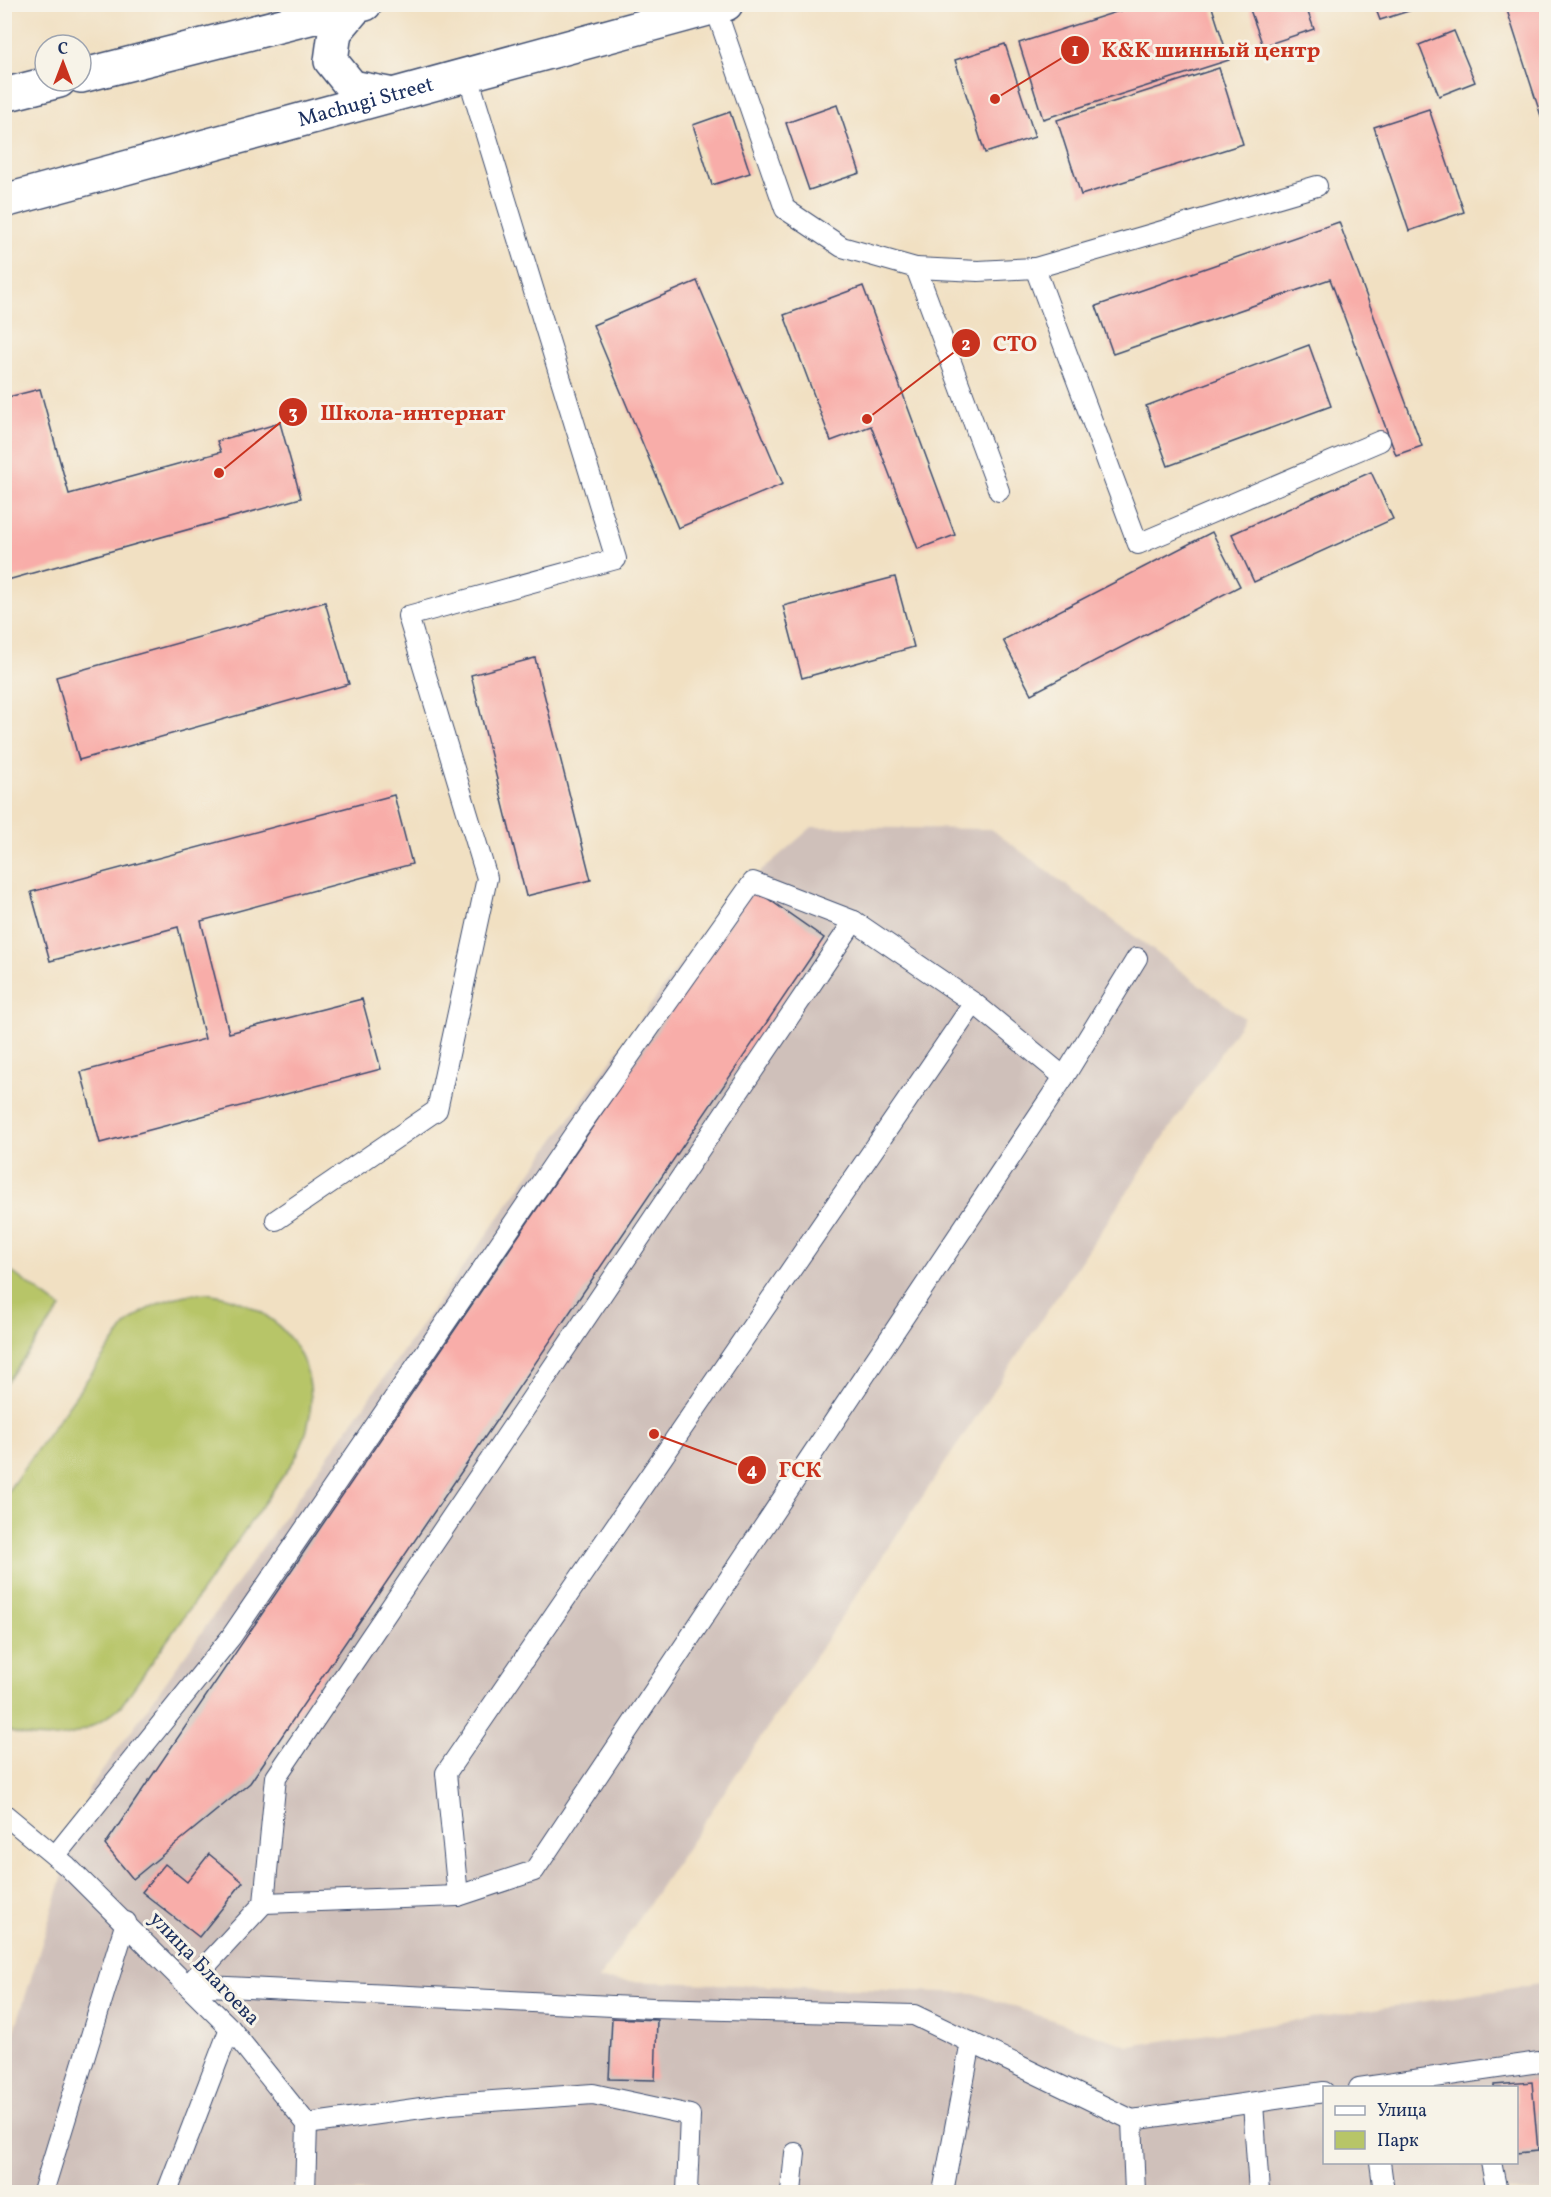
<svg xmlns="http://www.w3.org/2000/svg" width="1551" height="2197" font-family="Vollkorn,serif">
  <rect width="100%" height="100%" fill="#f7f3e8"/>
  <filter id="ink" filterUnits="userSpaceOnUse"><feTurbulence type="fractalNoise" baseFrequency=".0167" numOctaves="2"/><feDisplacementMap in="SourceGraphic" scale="12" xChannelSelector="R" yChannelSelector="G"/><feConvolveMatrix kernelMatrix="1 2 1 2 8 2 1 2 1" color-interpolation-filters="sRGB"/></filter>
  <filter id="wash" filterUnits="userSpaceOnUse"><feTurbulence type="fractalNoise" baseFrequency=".008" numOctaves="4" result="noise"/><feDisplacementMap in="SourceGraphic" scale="24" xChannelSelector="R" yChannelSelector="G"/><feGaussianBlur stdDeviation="1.35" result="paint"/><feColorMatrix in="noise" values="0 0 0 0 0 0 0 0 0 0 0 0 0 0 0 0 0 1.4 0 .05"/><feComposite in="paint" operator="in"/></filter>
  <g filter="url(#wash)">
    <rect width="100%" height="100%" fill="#f1e0c2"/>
    <!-- industrial -->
    <path fill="#cfc0ba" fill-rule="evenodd" d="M812,827L991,829L1244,1018L598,1980L973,1993L1129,2046L1546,1983V2192H5V2062L90,1788L724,903ZM1324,2088H1516V2162H1324Z"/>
    <!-- green -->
    <g fill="#b7c567" stroke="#697a62" stroke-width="1.5">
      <path d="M5,1267L61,1308L5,1384Z"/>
      <path d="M207,1293C292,1305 337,1382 295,1459L121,1706C85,1737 50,1746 5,1730V1495L125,1326C149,1304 174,1294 207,1293Z"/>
    </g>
    <g id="blocks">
      <!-- building -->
      <g fill="#f8ada9">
        <path d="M1141,4H1211L1229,60L1043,119L1019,43Z"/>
        <path d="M1248,4H1305L1314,29L1263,46Z"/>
        <path d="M1374,4H1411L1412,10L1380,20Z"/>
        <path d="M1505,4H1546V114L1541,116Z"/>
        <path d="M1454,31L1475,82L1439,96L1419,45Z"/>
        <path d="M1005,44L1035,137L985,153L955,60Z"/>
        <path d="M1219,68L1243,144L1081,195L1057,120Z"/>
        <path d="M837,105L860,173L809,190L786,123Z"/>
        <path d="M1429,109L1464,212L1409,231L1374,127Z"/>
        <path d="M730,112L750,173L712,185L693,125Z"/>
        <path d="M1339,222L1422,446L1396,455L1330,279L1113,354L1096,306Z"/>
        <path d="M697,281L783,484L678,528L593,325Z"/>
        <path d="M863,286L955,535L918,549L871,426L831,441L784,315Z"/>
        <path d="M1309,345L1331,406L1168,466L1146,406Z"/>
        <path d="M40,389L69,494L221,452L217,441L280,423L301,498L4,581V398Z"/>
        <path d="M1371,472L1393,519L1254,582L1232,534Z"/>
        <path d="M1212,532L1240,586L1031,694L1003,640Z"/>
        <path d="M895,577L914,647L802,678L783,606Z"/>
        <path d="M325,602L349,684L79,760L56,677Z"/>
        <path d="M535,658L591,880L526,896L471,675Z"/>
        <path d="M394,795L412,864L201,921L229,1033L362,999L381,1069L100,1143L81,1072L205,1039L178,927L50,961L31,892Z"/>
        <path d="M754,889L824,938L250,1783L133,1879L105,1845Z"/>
        <path d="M209,1854L243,1882L199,1937L142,1892L165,1864L187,1882Z"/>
        <path d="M612,2018L657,2020L655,2080L609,2079Z"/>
        <path d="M1532,2082L1538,2151L1516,2153V2088H1494V2085Z"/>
      </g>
    </g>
  </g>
  <g filter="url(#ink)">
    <use href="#blocks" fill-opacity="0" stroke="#3b4a6d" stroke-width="1.5"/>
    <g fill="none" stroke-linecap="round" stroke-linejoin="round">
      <defs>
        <g id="service">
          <path d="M715,7L785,209L842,247L916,268L999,491"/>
          <path d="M916,268L978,271L1035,268L1138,544L1380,441"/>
          <path d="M1035,268L1317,186"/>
          <path d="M276,1220L437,1110L487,878L408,616L616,559L468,76"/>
          <path d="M4,1814L67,1866L230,2028L307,2124L305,2192"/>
          <path d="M55,1856L231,1637L575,1133L753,882L854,921L974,1003L1064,1077"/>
          <path d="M458,1896L446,1773L974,1003"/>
          <path d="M264,1903L458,1896L534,1871L1064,1077L1137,958"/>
          <path d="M188,1985L264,1903L276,1777L854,921"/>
          <path d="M188,1985L653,2008L914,2015L1132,2120L1324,2092"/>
          <path d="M1359,2088L1546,2061"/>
          <path d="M1253,2103L1259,2192"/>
          <path d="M1132,2120L1135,2192"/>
          <path d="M307,2124L450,2104L593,2094L690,2115L687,2192"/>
          <path d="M1380,2162L1384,2192"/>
          <path d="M1491,2162L1497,2192"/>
          <path d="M43,2192L126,1922"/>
          <path d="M167,2192L230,2028"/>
          <path d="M791,2192L795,2153"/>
          <path d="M943,2192L971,2042"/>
        </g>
        <g id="primary">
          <path d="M356,7L335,32L331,61L352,87L388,94"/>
          <path d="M81,76L365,4"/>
          <path d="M4,95L59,81"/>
          <path id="s1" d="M4,201L726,4"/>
        </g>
      </defs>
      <!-- service casing -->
      <use href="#service" stroke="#3b4a6d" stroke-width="22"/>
      <!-- primary casing -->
      <use href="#primary" stroke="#3b4a6d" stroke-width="36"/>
      <!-- service -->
      <use href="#service" stroke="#fff" stroke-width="20"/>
      <!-- primary -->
      <use href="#primary" stroke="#fff" stroke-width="33"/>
    </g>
  </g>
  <g text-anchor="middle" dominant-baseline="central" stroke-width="6" stroke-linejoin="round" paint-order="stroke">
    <!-- street labels -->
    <g font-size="21" fill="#1b2f5e" stroke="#f7f3e8">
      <text stroke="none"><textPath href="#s1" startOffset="375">Machugi Street</textPath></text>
      <text transform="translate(204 1969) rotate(46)">улица Благоева</text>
    </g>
  </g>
  <!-- callouts -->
  <path fill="none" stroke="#c8321e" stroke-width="2" d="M995 99L1075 50M867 419L966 343M219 473L293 412M654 1434L752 1470"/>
  <g fill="#c8321e" stroke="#f7f3e8" stroke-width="2">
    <circle cx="995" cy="99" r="6"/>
    <circle cx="867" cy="419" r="6"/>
    <circle cx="219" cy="473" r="6"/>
    <circle cx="654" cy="1434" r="6"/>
    <circle cx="1075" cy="50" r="15"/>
    <circle cx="966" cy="343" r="15"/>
    <circle cx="293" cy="412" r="15"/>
    <circle cx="752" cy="1470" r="15"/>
  </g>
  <g font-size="18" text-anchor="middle" font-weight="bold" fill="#fff">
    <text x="1075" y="56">1</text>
    <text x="966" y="350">2</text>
    <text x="293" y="419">3</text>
    <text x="752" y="1476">4</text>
  </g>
  <g font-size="22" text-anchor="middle" font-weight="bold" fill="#c8321e" stroke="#f7f3e8" stroke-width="6" stroke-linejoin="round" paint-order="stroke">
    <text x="1211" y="57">K&amp;K шинный центр</text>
    <text x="1015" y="351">СТО</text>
    <text x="413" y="420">Школа-интернат</text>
    <text x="800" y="1477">ГСК</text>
  </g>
  <!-- margin -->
  <rect width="1551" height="2197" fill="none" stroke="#f7f3e8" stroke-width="24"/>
  <!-- legend -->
  <rect x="1323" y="2086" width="195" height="78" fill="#f7f3e8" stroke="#9fa5b1" stroke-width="1.5"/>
  <rect x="1335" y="2106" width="30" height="9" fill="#ffffff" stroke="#9fa5b1" stroke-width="1.5"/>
  <text x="1377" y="2116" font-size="18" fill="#1b2f5e">Улица</text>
  <rect x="1335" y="2131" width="30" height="18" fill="#b7c567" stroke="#9fa5b1" stroke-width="1.5"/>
  <text x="1377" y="2146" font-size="18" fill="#1b2f5e">Парк</text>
  <!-- north arrow -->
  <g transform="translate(63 63)"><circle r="28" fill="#f7f3e8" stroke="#9fa5b1" stroke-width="1.5"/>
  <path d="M0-4.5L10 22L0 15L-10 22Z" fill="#c8321e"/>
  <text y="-9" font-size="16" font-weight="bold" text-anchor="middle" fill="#1b2f5e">С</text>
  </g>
</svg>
